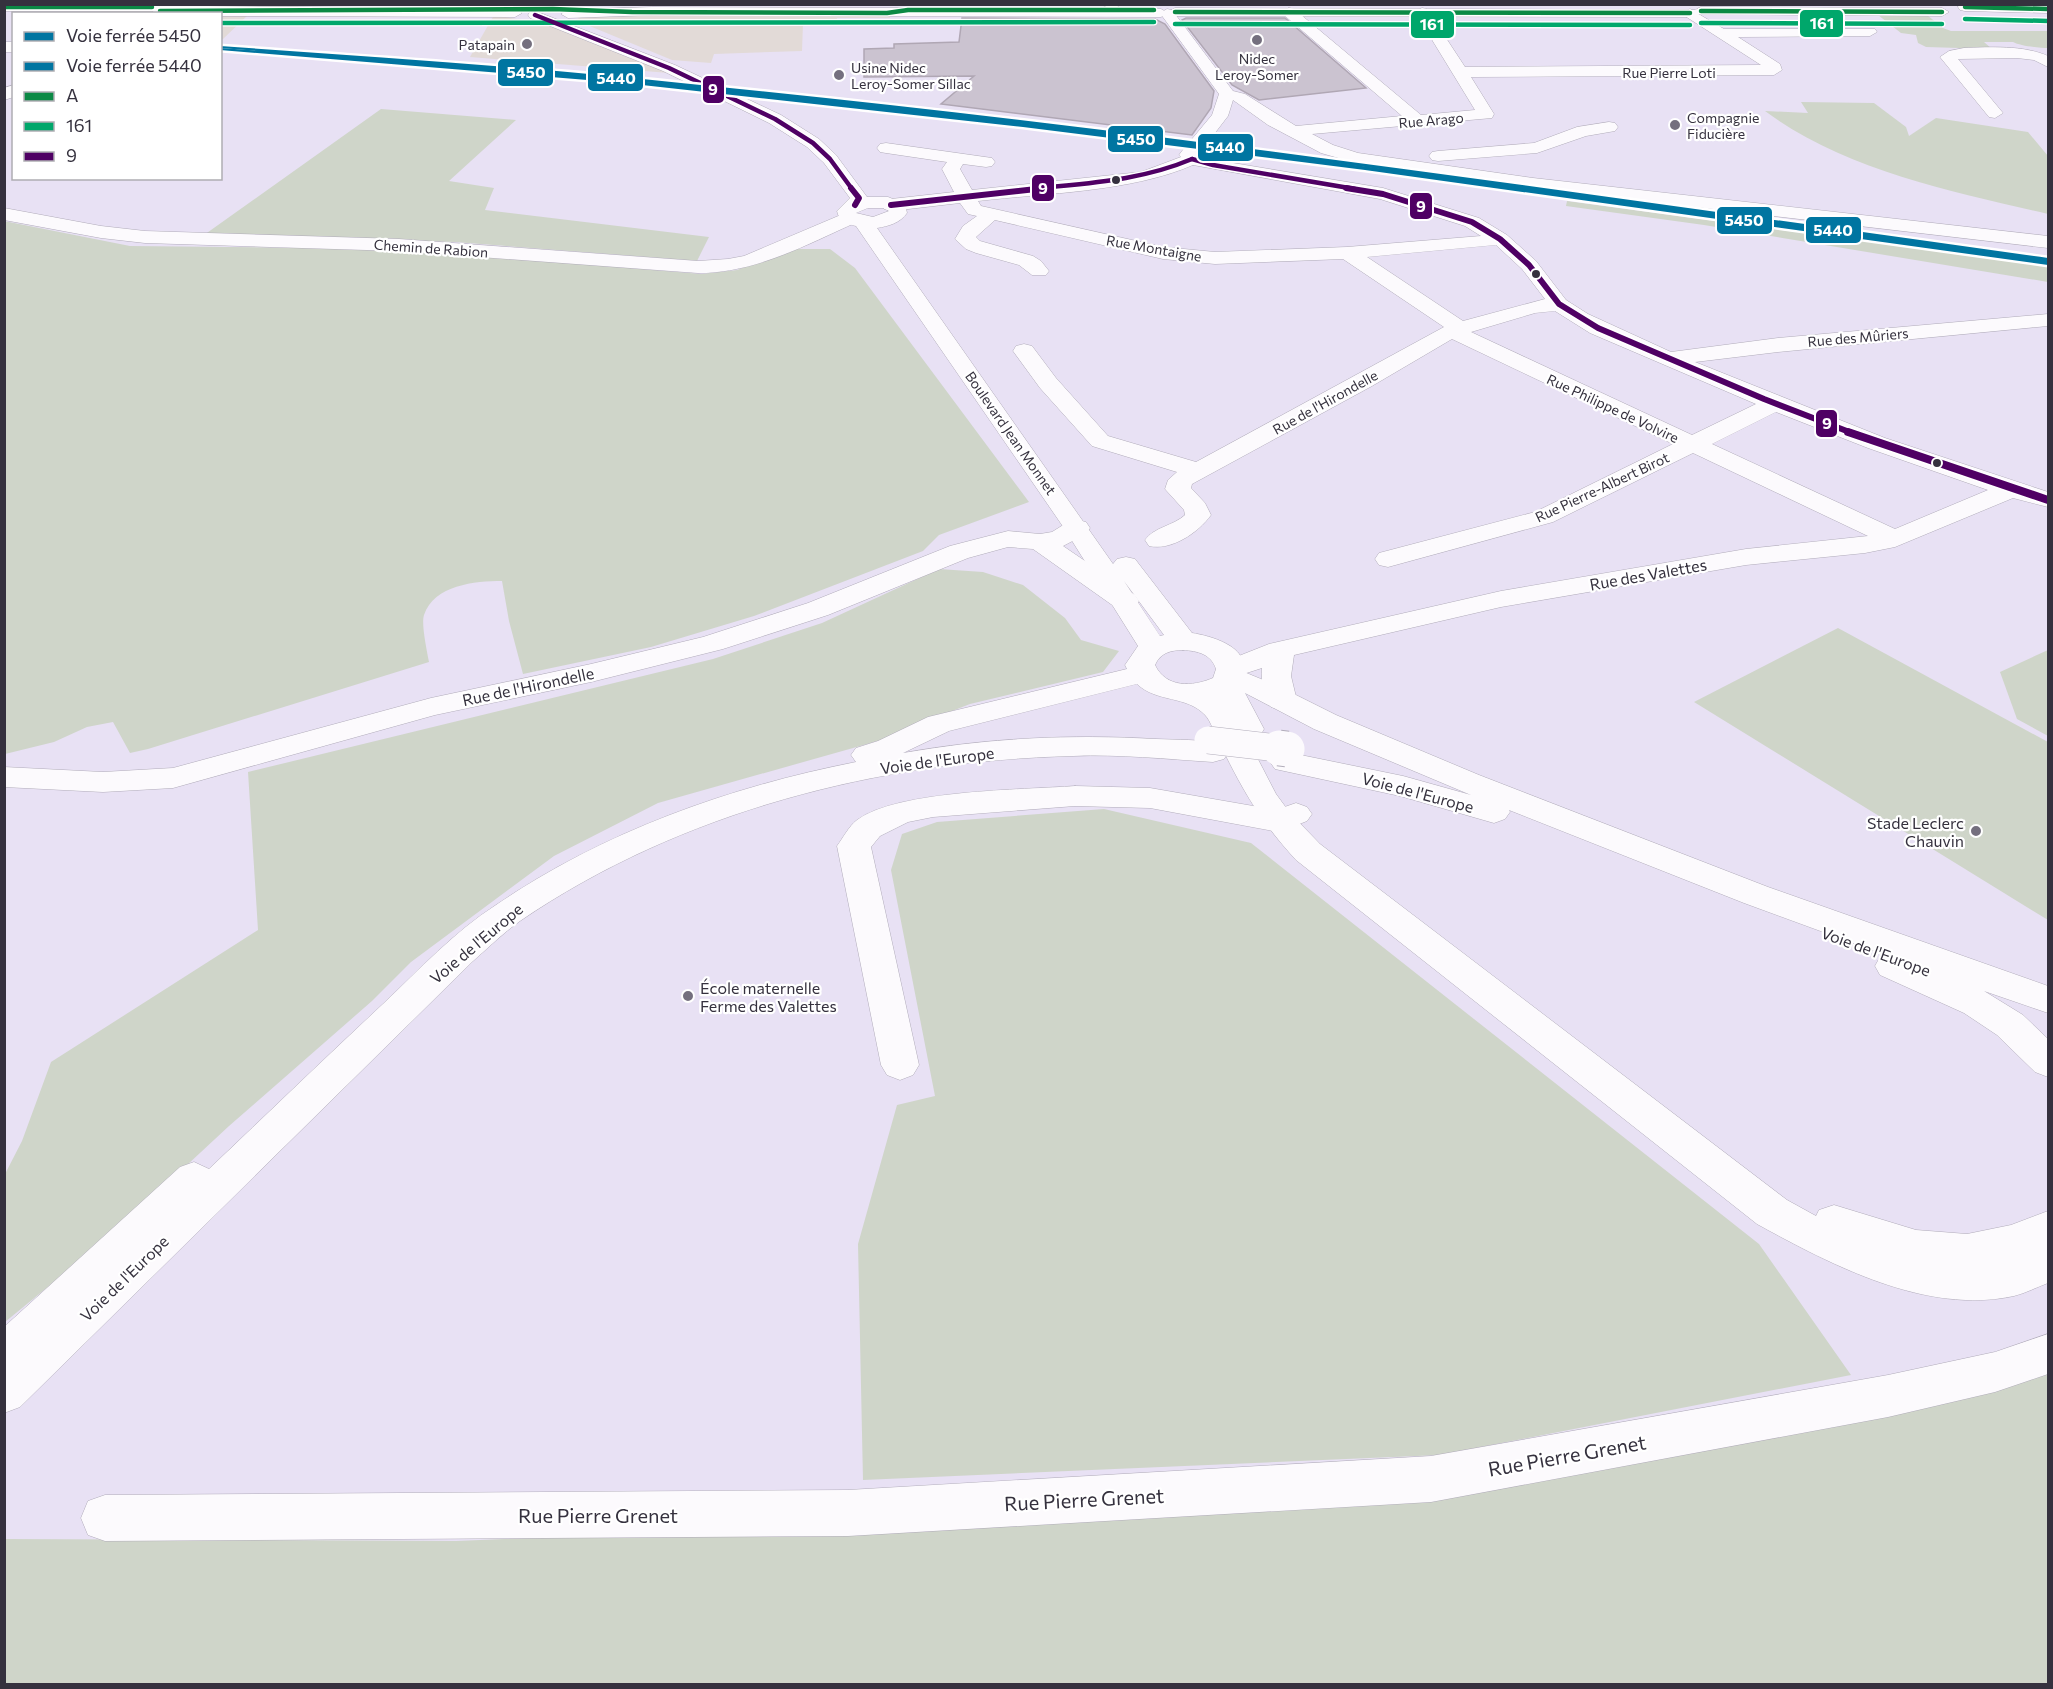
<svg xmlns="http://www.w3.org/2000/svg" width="2053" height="1689" font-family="Commissioner,sans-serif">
  <rect width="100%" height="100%" fill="#e8e1f4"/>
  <!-- commercial -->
  <g fill="#e2dad7">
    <path d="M115,4L300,5L288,15H248L223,39H221L220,14H95Z"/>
    <path d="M494,15L545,24L669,73L470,57Z"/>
    <path d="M586,15H890V18H837L836,23H803L802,51L714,54L711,63L672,60L575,20Z"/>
  </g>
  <!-- green -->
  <g fill="#cfd5c9">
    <path d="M1878,15H1927L1943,28L1951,31H2048V48C2040,48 2020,46 2013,42H1984L1992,49L1926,47L1918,43L1916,35L1901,33Z"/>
    <path d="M1801,102L1874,103L1906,127L1909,136L1936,118L2028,132L2048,156V214C1954,192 1844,170 1765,111L1808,113Z"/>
    <path d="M381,109L516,120L449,181L494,188L485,210L709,237L697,261L455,242L204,235Z"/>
    <path d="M1567,201L2048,266V282L1704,225L1566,206Z"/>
    <path d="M4,221L130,246L317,248L467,254L701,274L737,270L791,249H830L855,268L1029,502L939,535L923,551L754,616L651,647L523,674L509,621L502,581C475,581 434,585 424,615C421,624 427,651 429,662L148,749L130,753L113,722L87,727L54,742L5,754Z"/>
    <path d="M939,569L983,572L1023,585L1065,618L1081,640L1119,651L1103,672L970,704L891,735L885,739L658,803L554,856L411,962L372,1001L229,1126L115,1232L5,1322L4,1176L22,1141L51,1062L258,930L248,772L713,659L822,623Z"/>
    <path d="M1838,628L2048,742V920L1694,702Z"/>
    <path d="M2048,650V736L2017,719L2000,672Z"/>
    <path d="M1104,809L1251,843L1759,1244L1851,1375L1440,1455L863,1480L858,1244L897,1105L935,1096L891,870L902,834L937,822Z"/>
    <path d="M2048,1367V1684H5L4,1539L456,1541L1429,1501L1911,1410Z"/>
  </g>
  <!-- building -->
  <g fill="#cbc3d0" stroke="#b0a7b4" stroke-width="1.5">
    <path d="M962,18L1155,19L1165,24L1214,91L1211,108L1192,135L941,104L974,76L864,77V49L894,48V44L959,42Z"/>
    <path d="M1186,18H1285L1366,88L1259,100L1232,85L1182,20Z"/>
  </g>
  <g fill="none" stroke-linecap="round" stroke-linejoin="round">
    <defs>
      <g id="minor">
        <path d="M1101,4H1118L1119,6L1112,10Z"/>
        <path d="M1289,8L1294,9L1421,115L1475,110L1415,12L1422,8L1427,9L1465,67L1761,65L1685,16L1683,13L1690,9L1724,29H1875L1877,32L1870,36L1738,37L1780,64L1782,70L1774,75L1471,77L1494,114L1492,118L1312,134L1333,145L1358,153L1533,178L2048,236V248L1533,188L1356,163L1321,153L1268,125L1233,100L1228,116L1198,155L1215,160L1383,188L1479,218L1507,235L1536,261L1566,300L1588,314L1671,352L1778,338L2048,314V326L1778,352L1695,362L1885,438L2048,492V507L2013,498L1895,547L1865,553L1746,565L1501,607L1294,655L1291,676L1297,701L1293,707L1282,710L1271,707C1263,695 1261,682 1262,668L1231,678L1221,675L1216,669L1221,663L1269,644L1501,591L1746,549L1868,536L1693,453L1553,522L1388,567L1379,565L1375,559L1379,553L1535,512L1673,444L1452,339L1372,386L1192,484L1191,488L1205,503L1211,515C1198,533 1171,551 1149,546L1145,540C1154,527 1173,526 1185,515L1184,510L1165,489L1168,480L1177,472L1092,446L1040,388L1013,351L1016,346L1024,344L1032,346L1056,378L1108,436L1196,462L1444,327L1343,259L1215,264L1163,259L995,220L976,237L980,241L1033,256L1041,261L1049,271L1046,275H1032L1019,265L976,253L966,249L955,239L963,226L977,216L968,214L960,203L891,211L884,209L882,205L884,201L891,199L954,192L942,169L947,162L886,153L880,152L877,148L880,144L886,143L992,158L995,162L992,166L986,167L963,164L960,169L972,190L1141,172L1181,157L1179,155L1182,151L1212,115L1219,94L1160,13L1167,9L1172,10L1233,91L1245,94L1296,126L1402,116L1284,15L1282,12ZM1193,165L1380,199L1465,226L1481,236L1347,247L1215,252L1163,247L981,206L978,201C1046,193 1131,192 1193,165ZM1496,245L1522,269L1545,299L1463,321L1367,257ZM1555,311L1590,333L1756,404L1692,435L1471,332L1535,313ZM1776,412L1868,448L1988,490L1895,529L1712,444Z"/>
        <rect x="4" y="42" width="10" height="10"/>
        <path d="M1964,48C1990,47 2023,45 2048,56V67L2034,60L2017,58L1958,59L2003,113L1995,118L1989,117L1940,57L1949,51Z"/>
        <path d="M14,85V97L4,100V88Z"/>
        <path d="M1609,122L1615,123L1618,127L1615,131L1586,136L1537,153L1438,161L1432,160L1429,156L1432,152L1438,151L1534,143L1577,127Z"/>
        <path d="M4,208L101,226L145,231L399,239L698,261L728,259L744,256L843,214H857L860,218L857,222C806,245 755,273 698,273L399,251L145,243L101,238L4,220Z"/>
        <path d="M1077,520L1086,522L1090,528L1086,534L1063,546L1135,595L1139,601L1135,607L1125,609L1115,607L1033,549L1008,547L968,558L828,615L723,649L591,682L435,715L173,788L103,792L4,787V767L103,772L173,768L431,698L591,664L703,637L808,603L950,546L1008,531L1040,534L1052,532L1068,522Z"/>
        <path d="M1075,786L1150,788L1276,810L1296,803L1307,807L1312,814L1307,821L1279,832L1150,808L1075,806L933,817L908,822L880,836L871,847L919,1065L913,1075L900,1080L887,1075L881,1065L837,846C843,838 849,826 857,820C898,790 1022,790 1075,786Z"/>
        <path d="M2048,1334V1374L1995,1392L1888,1417L1431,1502L848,1536L105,1541L88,1535L81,1518L88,1501L105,1495L848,1490L1431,1456L1888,1375L1995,1352Z"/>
      </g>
      <g id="major">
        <path d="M4,4L515,9L522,13L515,17L220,16V14H154L153,11H4Z"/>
        <path d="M1960,4L2048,5V13L1965,11L1960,10L1958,7Z"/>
        <path d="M652,7L1161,9L1168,13L1161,17L652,15L568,18L561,14L568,10Z"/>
        <path d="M1701,7L1942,8L1949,12L1942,16L1696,14L1690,17L1175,16L1168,12L1175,8L1695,10Z"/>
        <path d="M535,11L675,65L781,115L819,139L836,155L867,197H888L905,204L907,213C900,223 889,226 877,228L1113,564L1117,559L1126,557L1135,559L1192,633C1211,636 1248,646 1244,672L1278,686L1336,715L1479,775L1768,887L2048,986V1013L1984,991L2023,1015L2048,1039V1077L2035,1072L1997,1035L1964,1013L1880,975L1875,966L1880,957L1886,955L1744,903L1509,810L1510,812L1505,819L1494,823L1400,796L1275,769L1270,762L1275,755L1286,752L1403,776L1471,795L1314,729L1245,693L1264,729L1260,736L1247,738L1276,794L1290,813L1320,844L1787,1200L1816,1216L1819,1210L1834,1205L1916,1230L1967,1234L2011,1225L2048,1211V1283C2037,1287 2026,1293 2014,1296C1926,1315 1832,1265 1757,1224L1296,860C1264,825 1247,798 1226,756L1224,759L1213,762C1166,759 1119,754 1073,756C880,761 681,811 520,921C503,933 488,948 472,962L20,1407L4,1413V1327L180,1167L194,1162L209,1169C267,1114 325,1058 384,1003C419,970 454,932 496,905C603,832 729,787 856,762L851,755L856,748L878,741L928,717L1127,669L1125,665L1138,646L1064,528L856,226C847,224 839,221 837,211L850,198L824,163L807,147L769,123L663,71L530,18L528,15L530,12ZM868,208H884L889,211L873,217L856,213ZM1124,581L1164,635L1160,636ZM1183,650C1198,651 1211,654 1216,669L1213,678C1192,687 1166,688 1155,665C1160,653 1171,650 1183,650ZM1137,684C1157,703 1186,695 1205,715C1211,721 1215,735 1220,744C1200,739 1177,740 1156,739C1071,734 987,738 903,753L949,731Z"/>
      </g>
    </defs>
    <!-- minor casing -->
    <use href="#minor" stroke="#b1acba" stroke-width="1"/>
    <!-- major casing -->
    <use href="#major" stroke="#b1acba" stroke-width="1"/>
    <!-- minor -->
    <use href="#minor" fill="#fcfafd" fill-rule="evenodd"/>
    <!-- major -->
    <use href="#major" fill="#fcfafd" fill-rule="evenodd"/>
    <defs>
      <path id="major-bridge-far1" d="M1208,740L1287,749"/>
      <path id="major-bridge" d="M1279,748L1287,749"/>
    </defs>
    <!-- major-bridge-far1 casing -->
    <use href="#major-bridge-far1" stroke="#b1acba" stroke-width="28" stroke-linecap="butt"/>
    <!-- major-bridge casing -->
    <use href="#major-bridge" stroke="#b1acba" stroke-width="37" stroke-linecap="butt"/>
    <!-- major-bridge-far1 -->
    <use href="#major-bridge-far1" stroke="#fcfafd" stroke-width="27"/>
    <!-- major-bridge -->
    <use href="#major-bridge" stroke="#fcfafd" stroke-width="35"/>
    <defs>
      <g id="bus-1">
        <path d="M4,7H152"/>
        <path d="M1965,7L2048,9"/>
        <path d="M160,11L553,9L632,12L887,13L908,10H1154"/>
        <path d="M1701,11L1942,12"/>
        <path d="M1175,12L1690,13"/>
      </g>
      <g id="bus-2">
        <path d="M1965,19L2048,21"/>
        <path d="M220,23L1154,22"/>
        <path d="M1701,23L1942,24"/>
        <path d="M1175,24L1690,25"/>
      </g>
      <g id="bus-3-far2">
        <path d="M535,15L669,68L775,119L813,143L830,159L852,189"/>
        <path d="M1192,159L1213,165L1355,189"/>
        <path d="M1032,189C1087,183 1140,181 1192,159"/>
      </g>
      <g id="bus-3-far1">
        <path d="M851,188L859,198L855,205"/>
        <path d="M1346,188L1383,194L1472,222L1500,239L1529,265L1559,304L1598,328L1764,399L1852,433"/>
        <path d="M891,205L1045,188"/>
      </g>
      <path id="bus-3" d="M1848,432L2048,500"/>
    </defs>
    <!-- bus-1 casing -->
    <use href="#bus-1" stroke="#fff" stroke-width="7"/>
    <!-- bus-2 casing -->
    <use href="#bus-2" stroke="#fff" stroke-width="7"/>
    <!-- bus-3-far2 casing -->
    <use href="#bus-3-far2" stroke="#fff" stroke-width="7"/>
    <!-- bus-3-far1 casing -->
    <use href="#bus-3-far1" stroke="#fff" stroke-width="9"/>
    <!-- bus-3 casing -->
    <use href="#bus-3" stroke="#fff" stroke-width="11"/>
    <!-- bus-1 -->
    <use href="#bus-1" stroke="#0b8945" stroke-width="4.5"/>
    <!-- bus-2 -->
    <use href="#bus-2" stroke="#00a76b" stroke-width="4.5"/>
    <!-- bus-3-far2 -->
    <use href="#bus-3-far2" stroke="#4f0064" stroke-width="4.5"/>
    <!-- bus-3-far1 -->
    <use href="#bus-3-far1" stroke="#4f0064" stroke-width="6"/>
    <!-- bus-3 -->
    <use href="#bus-3" stroke="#4f0064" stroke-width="8"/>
    <defs>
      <path id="rail-1" d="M220,48C356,57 491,67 626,80C1102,126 1575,195 2048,261V265L1365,170L1023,127L624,83L220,50Z"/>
      <path id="rail-2" d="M220,46C374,57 528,67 681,83C1138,128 1593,195 2048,258V262L1365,167L1023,124L624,80L220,48Z"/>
    </defs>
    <!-- rail-1 casing -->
    <use href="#rail-1" stroke="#fff" stroke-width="5"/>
    <!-- rail-2 casing -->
    <use href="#rail-2" stroke="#fff" stroke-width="5"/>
    <!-- rail-1 -->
    <use href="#rail-1" fill="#0075a1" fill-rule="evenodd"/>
    <!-- rail-2 -->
    <use href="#rail-2" fill="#0075a1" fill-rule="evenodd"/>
  </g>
  <!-- markers -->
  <g fill="#746f7e" stroke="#fff" stroke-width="2">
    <circle cx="1257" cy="40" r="6"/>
    <circle cx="527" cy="44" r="6"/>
    <circle cx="839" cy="75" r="6"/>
    <circle cx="1675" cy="125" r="6"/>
    <circle cx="1976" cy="831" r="6"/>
    <circle cx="688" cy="996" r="6"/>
  </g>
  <g fill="#35313e" stroke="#fff" stroke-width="2">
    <circle cx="1116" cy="180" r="5"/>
    <circle cx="1536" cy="274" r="5"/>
    <circle cx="1937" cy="463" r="5"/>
  </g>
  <g text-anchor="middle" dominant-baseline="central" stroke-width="4.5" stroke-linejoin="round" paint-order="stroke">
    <!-- far-poi labels -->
    <g font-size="14" fill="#35313e" stroke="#fff" text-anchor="start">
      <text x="515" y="44" text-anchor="end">Patapain</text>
      <text x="1257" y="58" text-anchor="middle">Nidec<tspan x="1257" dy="16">Leroy-Somer</tspan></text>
      <text x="851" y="67">Usine Nidec<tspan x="851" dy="16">Leroy-Somer Sillac</tspan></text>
      <text x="1687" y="117">Compagnie<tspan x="1687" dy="16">Fiducière</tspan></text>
    </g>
    <!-- far-street labels -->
    <g font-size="14" fill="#35313e" stroke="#fff">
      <text x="1669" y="72">Rue Pierre Loti</text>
      <text transform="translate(1431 120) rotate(-5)">Rue Arago</text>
      <text transform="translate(431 248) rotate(4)">Chemin de Rabion</text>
      <text transform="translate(1154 248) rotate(10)">Rue Montaigne</text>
      <text transform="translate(1858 337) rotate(-5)">Rue des Mûriers</text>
      <text transform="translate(1325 402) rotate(-29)">Rue de l'Hirondelle</text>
      <text transform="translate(1613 408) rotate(25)">Rue Philippe de Volvire</text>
      <text transform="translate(1011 433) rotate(55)">Boulevard Jean Monnet</text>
      <text transform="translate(1602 487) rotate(-25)">Rue Pierre-Albert Birot</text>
    </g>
    <!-- street labels -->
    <g font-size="16" fill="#35313e" stroke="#fff">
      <text transform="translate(1648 574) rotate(-10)">Rue des Valettes</text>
      <text transform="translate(528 686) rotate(-12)">Rue de l'Hirondelle</text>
      <text transform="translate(937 760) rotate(-8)">Voie de l'Europe</text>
      <text transform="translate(1418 792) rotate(15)">Voie de l'Europe</text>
      <text transform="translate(476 943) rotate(-40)">Voie de l'Europe</text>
      <text transform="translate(1876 951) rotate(20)">Voie de l'Europe</text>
      <text transform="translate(124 1278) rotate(-44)">Voie de l'Europe</text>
    </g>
    <!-- poi labels -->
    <g font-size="16" fill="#35313e" stroke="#fff" text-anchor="end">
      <text x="1964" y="822">Stade Leclerc<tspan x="1964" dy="18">Chauvin</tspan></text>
      <text x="700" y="987" text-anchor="start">École maternelle<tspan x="700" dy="18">Ferme des Valettes</tspan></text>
    </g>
    <!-- near-street labels -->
    <g font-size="20" fill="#35313e" stroke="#fff">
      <text transform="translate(1567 1455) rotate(-10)">Rue Pierre Grenet</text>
      <text transform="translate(1084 1499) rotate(-3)">Rue Pierre Grenet</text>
      <text x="598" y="1515">Rue Pierre Grenet</text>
    </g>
  </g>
  <g stroke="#fff" stroke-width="2">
    <rect x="1799" y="9" width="45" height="29" rx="6" fill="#00a76b"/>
    <rect x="1410" y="10" width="45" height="29" rx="6" fill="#00a76b"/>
    <rect x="497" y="58" width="57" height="29" rx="6" fill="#0075a1"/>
    <rect x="587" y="63" width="57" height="29" rx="6" fill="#0075a1"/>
    <rect x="702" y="75" width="23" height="29" rx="6" fill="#4f0064"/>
    <rect x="1107" y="125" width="57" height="28" rx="6" fill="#0075a1"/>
    <rect x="1197" y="133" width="57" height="29" rx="6" fill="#0075a1"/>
    <rect x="1031" y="174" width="24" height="28" rx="6" fill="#4f0064"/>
    <rect x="1409" y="192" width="24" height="28" rx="6" fill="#4f0064"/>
    <rect x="1716" y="206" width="57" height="29" rx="6" fill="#0075a1"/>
    <rect x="1805" y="216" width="57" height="28" rx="6" fill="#0075a1"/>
    <rect x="1815" y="409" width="23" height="29" rx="6" fill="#4f0064"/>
  </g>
  <g font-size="16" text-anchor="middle" font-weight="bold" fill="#fff">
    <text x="1822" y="29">161</text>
    <text x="1432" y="30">161</text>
    <text x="526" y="78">5450</text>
    <text x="616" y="84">5440</text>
    <text x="713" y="95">9</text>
    <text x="1136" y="145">5450</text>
    <text x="1225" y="153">5440</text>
    <text x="1043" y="194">9</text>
    <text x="1421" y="212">9</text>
    <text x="1744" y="226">5450</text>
    <text x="1833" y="236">5440</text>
    <text x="1827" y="429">9</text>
  </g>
  <!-- border -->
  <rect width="2053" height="1689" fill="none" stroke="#35313e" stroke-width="12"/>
  <!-- legend -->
  <rect x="12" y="12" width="210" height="168" fill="#ffffff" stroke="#aeadb2" stroke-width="1.5"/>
  <rect x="24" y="32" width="30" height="9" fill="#0075a1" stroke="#aeadb2" stroke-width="1.5"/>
  <text x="66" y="42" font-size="18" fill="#35313e">Voie ferrée 5450</text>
  <rect x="24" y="62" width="30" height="9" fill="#0075a1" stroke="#aeadb2" stroke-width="1.5"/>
  <text x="66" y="72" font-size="18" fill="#35313e">Voie ferrée 5440</text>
  <rect x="24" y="92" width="30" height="9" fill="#0b8945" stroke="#aeadb2" stroke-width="1.5"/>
  <text x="66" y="102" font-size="18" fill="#35313e">A</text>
  <rect x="24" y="122" width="30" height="9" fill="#00a76b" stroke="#aeadb2" stroke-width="1.5"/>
  <text x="66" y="132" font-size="18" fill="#35313e">161</text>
  <rect x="24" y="152" width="30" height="9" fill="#4f0064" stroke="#aeadb2" stroke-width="1.5"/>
  <text x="66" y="162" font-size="18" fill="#35313e">9</text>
</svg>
